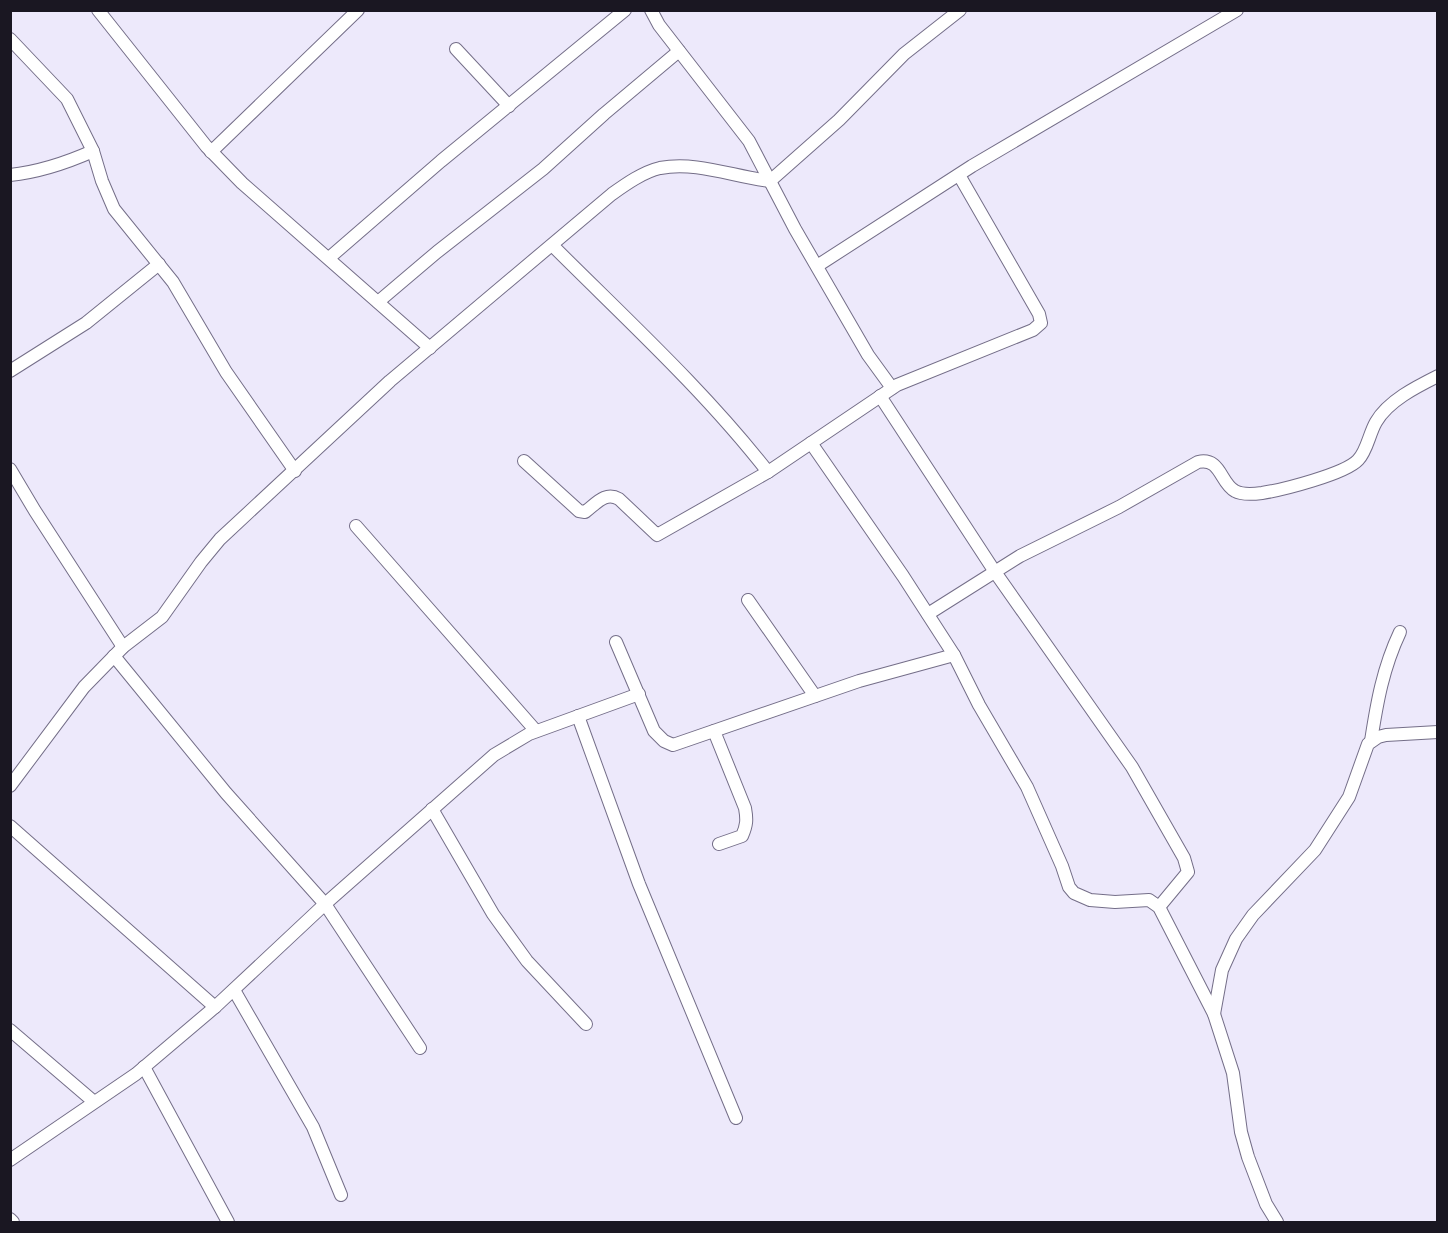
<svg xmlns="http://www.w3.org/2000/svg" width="1448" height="1233" font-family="'Noto Serif',serif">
  <rect width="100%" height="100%" fill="#ede9fb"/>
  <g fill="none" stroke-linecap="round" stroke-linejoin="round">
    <defs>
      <g id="minor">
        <path d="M98,10L206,146L242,183L430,348"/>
        <path d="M651,10L659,25L749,141L795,229L868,355L892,388"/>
        <path d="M10,39L67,99L93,151L102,181L114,209L173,282L226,372L295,471"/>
        <path d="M456,49L509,106"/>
        <path d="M211,152L358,10"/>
        <path d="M10,175C39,172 66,163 93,151"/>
        <path d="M553,246C626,319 704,390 768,472"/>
        <path d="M329,258L441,161L625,10"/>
        <path d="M817,266L972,166L1237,10"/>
        <path d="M378,302L437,252L543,169L604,114L679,51"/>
        <path d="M10,371L86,323L159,264"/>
        <path d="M880,396L995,572L1132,767L1184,858L1188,872L1159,907"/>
        <path d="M811,443L903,576L954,655L979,705L1027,787L1062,866L1069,887L1074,893L1090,900L1115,902L1149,900L1159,907L1214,1014L1233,1073L1241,1132L1248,1157L1266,1204L1277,1222"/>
        <path d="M524,461L579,511L585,512C596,504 605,491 619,499L657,535L768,472L897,385L1033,330L1041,323L1039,314L959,175"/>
        <path d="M10,469L35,511L123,647"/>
        <path d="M356,526L536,731"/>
        <path d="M748,600L815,696"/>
        <path d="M928,614L1020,556L1119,507L1198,462C1221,457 1220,483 1235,491C1242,495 1254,494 1262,493C1282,490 1345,474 1358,460C1367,451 1369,434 1376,422C1388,401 1416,387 1438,376"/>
        <path d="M616,642L654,731L664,741L673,745L859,681L954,655"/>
        <path d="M114,656L226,793L325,904L420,1048"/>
        <path d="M578,716L639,884L736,1118"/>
        <path d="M714,731L745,808C747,819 747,825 742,836L719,844"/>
        <path d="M1371,741C1377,702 1383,668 1400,632"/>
        <path d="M10,786L84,687L123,647L162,617L201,562L220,539L390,381L612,194C626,184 643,172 660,168C697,161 734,177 770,181L839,120L904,54L960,10"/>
        <path d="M432,809L493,914L527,961L586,1024"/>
        <path d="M10,826L215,1007"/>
        <path d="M234,990L313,1127L341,1195"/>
        <path d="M1214,1014L1222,970L1236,939L1253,915L1315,850L1349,797L1368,744L1378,737L1386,735L1438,732"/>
        <path d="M10,1030L93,1101"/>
        <path d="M144,1067L228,1222"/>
        <path d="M10,1160L136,1074L215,1007L325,904L494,755L529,734L639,694"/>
        <path d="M10,1219L13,1222"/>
      </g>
    </defs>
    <!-- minor casing -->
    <use href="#minor" stroke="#746e88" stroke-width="14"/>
    <!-- minor -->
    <use href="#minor" stroke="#fff" stroke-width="12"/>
  </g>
  <!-- border -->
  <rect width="1448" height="1233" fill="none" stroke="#1a1722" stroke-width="24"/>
</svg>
